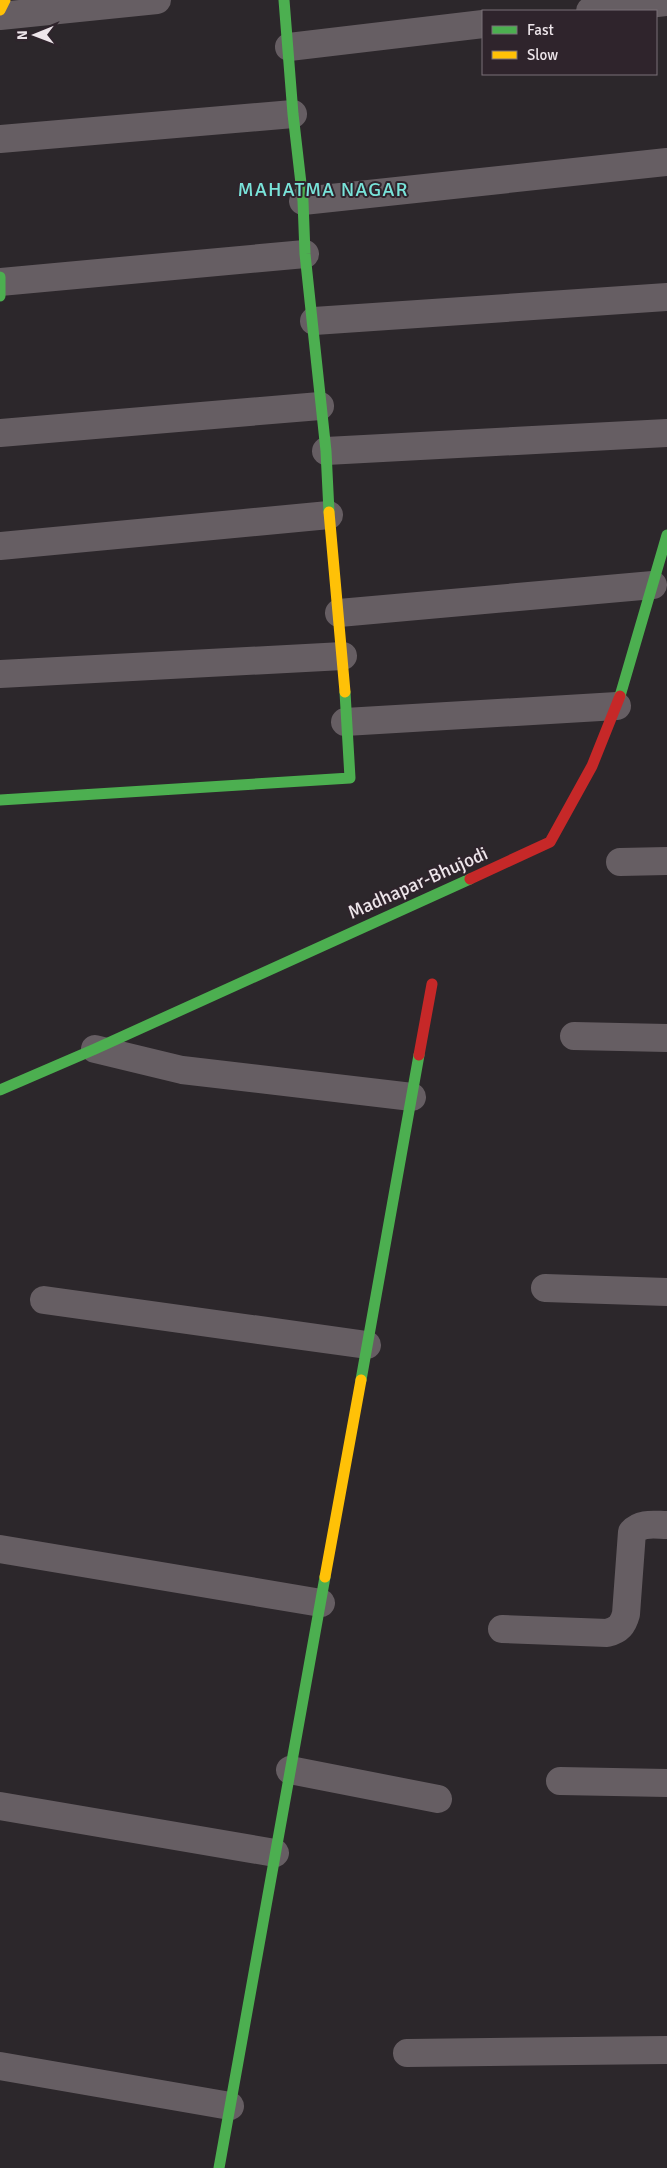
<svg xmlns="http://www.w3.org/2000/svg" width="667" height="2168" font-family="Signika,sans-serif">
  <rect width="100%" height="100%" fill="#2c272b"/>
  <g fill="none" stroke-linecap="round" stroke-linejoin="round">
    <!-- street -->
    <g stroke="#665e63" stroke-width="28">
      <path d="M590,11L667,2"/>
      <path d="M0,16L157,0"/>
      <path d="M289,47L483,24"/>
      <path d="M0,139L293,114"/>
      <path d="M303,201L667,162"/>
      <path d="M0,282L305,254"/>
      <path d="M314,321L667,297"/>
      <path d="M0,433L320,406"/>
      <path d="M326,451L667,433"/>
      <path d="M0,546L329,515"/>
      <path d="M339,613L653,585"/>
      <path d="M0,674L343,656"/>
      <path d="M345,722L617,706"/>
      <path d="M620,862L667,861"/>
      <path d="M574,1036L667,1038"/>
      <path d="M95,1049L182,1070L412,1097"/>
      <path d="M545,1288L667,1292"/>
      <path d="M44,1300L367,1345"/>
      <path d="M0,1549L321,1603"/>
      <path d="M502,1629L607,1633C619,1630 623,1625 626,1614L632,1532C641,1522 655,1525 667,1525"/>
      <path d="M290,1770L438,1799"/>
      <path d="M560,1781L667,1783"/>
      <path d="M0,1806L275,1853"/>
      <path d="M407,2053L667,2050"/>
      <path d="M0,2066L230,2106"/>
    </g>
    <!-- fast -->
    <g stroke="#4caf50" stroke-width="11">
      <path d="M284,0L293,114L303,201L305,254L326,451L329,512"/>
      <path d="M0,277V296"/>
      <path d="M620,696L667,535"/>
      <path d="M0,800L350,778L345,692"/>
      <path d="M0,1090L95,1049L470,879"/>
      <path d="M361,1380L419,1055"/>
      <path d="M219,2168L325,1577"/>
    </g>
    <!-- slow -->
    <g stroke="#ffc107" stroke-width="11">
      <path d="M0,10L5,0"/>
      <path d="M329,512L345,692"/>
      <path d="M325,1577L361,1380"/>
    </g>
    <!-- jam -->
    <g stroke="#c62828" stroke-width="11">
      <path d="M470,879L550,842L592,766L620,696"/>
      <path d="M419,1055L432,984"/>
    </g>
  </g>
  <g text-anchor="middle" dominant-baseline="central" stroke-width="4" stroke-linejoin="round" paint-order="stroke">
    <!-- street labels -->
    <g font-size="19" fill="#ede5ea" stroke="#2f242c">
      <text transform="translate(418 883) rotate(-24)">Madhapar-Bhujodi</text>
    </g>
    <!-- neighbourhood labels -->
    <g font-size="20" letter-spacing="1" fill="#79e3d9" stroke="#2f242c">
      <text x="323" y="189">MAHATMA NAGAR</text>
    </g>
  </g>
  <!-- legend -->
  <rect x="482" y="10" width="175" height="65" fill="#2f242c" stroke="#7b7178"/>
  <rect x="492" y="26" width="25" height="8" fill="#4caf50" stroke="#7b7178"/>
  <text x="527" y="35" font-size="15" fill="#ede5ea">Fast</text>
  <rect x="492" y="51" width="25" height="8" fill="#ffc107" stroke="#7b7178"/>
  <text x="527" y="60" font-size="15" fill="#ede5ea">Slow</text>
  <!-- north arrow -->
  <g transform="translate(35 35) rotate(269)" stroke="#2f242c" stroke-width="4" paint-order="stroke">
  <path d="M0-4L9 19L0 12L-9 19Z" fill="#ede5ea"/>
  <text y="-8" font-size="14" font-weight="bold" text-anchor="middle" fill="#ede5ea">N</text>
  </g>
</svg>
